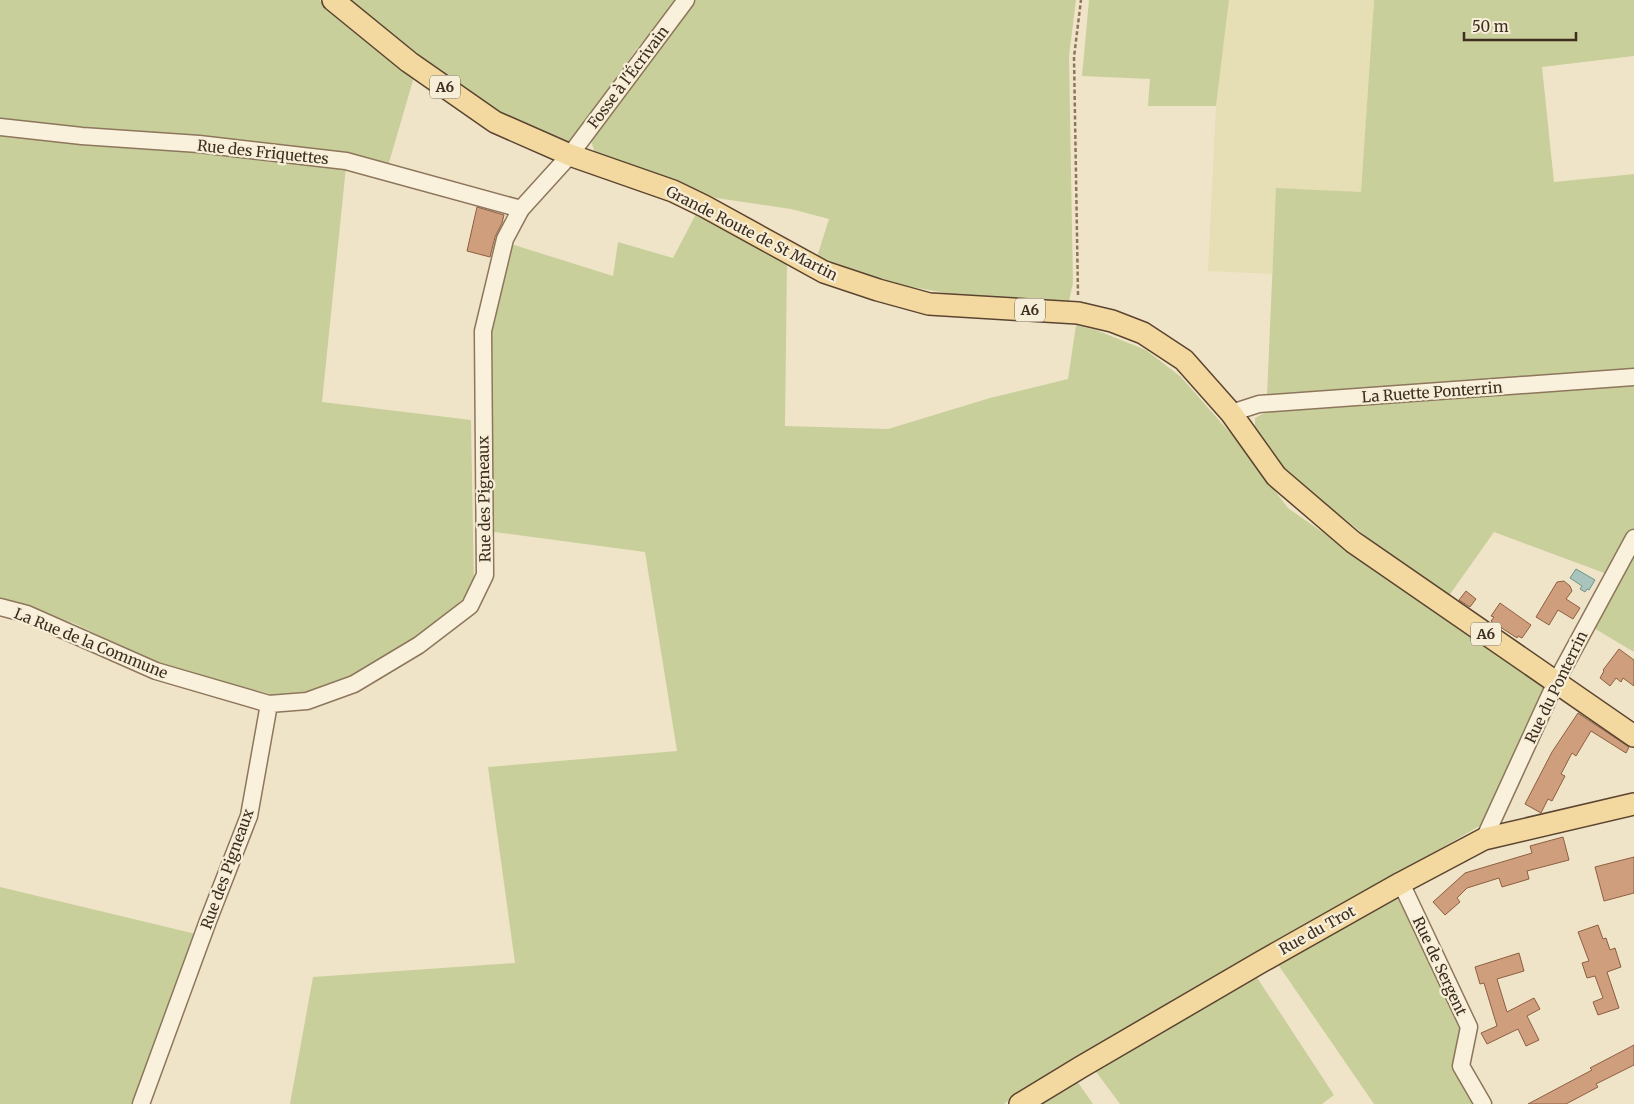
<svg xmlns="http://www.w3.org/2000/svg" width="1634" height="1104" font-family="Merriweather,serif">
  <rect width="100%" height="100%" fill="#f0e4c8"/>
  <!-- farmland -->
  <path fill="#e6deb5" d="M1229,0H1374L1361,193L1277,188L1272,274L1208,271L1216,106Z"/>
  <!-- green -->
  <g fill="#c9cf9b">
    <path d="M0,0H319L414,77L388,166L0,121Z"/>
    <path d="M345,0H678L635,51L572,146L489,109Z"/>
    <path d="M695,0H1076L1069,56L1073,283L1069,301L968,297L873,280L816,260L829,219L791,209L716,198L595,153L591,141L668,31Z"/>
    <path d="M1089,0H1229L1216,106H1148L1150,79L1082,76Z"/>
    <path d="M1374,0H1634V56L1542,67L1554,182L1634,174V369L1267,396L1276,188L1361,192Z"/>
    <path d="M0,132L258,155L346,167L322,402L471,420L474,588L446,615L368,669L306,692L273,695L162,665L73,623L0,601Z"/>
    <path d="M696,214L787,262L785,426L888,429L990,398L1068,379L1076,325L1096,330L1146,350L1181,377L1232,435L1288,508L1547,690L1483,824L1026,1088L1004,1104H290L313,977L515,963L488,767L677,751L645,552L494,532L489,338L511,244L613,276L618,242L673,258Z"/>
    <path d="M1634,384V528L1607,574L1494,532L1446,600L1282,469L1255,430V418L1268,411L1295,410L1455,399Z"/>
    <path d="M1634,554V652L1592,627Z"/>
    <path d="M0,887L196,934L133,1104H0Z"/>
    <path d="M1399,896L1465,1025L1455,1052L1457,1069L1477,1104H1374L1277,963Z"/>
    <path d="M1256,976L1334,1095L1322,1104H1120L1094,1069Z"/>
    <path d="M1077,1081L1093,1104H1042Z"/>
  </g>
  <!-- water -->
  <path fill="#a9c4bc" stroke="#6f938a" d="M1576,569L1595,580L1589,590L1587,589L1585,592L1580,589L1582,586L1570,578Z"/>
  <!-- building -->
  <g fill="#cf9f7d" stroke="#8d5f41">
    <path d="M477,207L504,215L502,223L495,237L490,257L467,251Z"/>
    <path d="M1564,581L1570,586L1572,591L1566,599L1580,608L1573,619L1558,610L1549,625L1536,617L1557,582Z"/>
    <path d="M1466,591L1476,599L1470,607L1459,600Z"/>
    <path d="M1500,603L1531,625L1522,638L1518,636L1517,638L1491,621L1494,617L1491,616Z"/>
    <path d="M1619,649L1634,660V686L1623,678L1621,682L1616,678L1610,686L1600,678L1604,671L1603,670Z"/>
    <path d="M1578,713L1629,747L1626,753L1591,731L1576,756L1572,753L1561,774L1565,776L1552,801L1548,799L1541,813L1525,804L1552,752Z"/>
    <path d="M1563,837L1569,860L1527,871L1529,879L1502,887L1499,878L1467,888L1457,898L1460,902L1445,915L1433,902L1465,873L1532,853L1530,846Z"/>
    <path d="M1634,857V893L1604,901L1595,867Z"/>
    <path d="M1598,925L1603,939L1606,938L1610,950L1615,948L1621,967L1607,972L1619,1008L1598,1015L1593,1002L1603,998L1595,976L1587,978L1582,963L1589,961L1578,932Z"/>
    <path d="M1519,953L1524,971L1497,979L1507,1012L1534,998L1540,1009L1527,1016L1539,1040L1526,1046L1518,1029L1487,1044L1481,1033L1497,1026L1484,983L1480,984L1475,967Z"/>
    <path d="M1634,1045V1065L1596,1084L1598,1087L1566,1104H1528L1592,1070L1590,1068Z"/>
  </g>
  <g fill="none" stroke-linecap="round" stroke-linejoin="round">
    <defs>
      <g id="minor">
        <path d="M0,127L82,136L199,144L346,161L521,209"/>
        <path d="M1231,413L1259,404L1634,377"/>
        <path d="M0,607L27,614L156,671L269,704"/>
        <path d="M1484,839L1556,682L1634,538"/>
        <path d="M1401,883L1469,1027L1461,1066L1483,1104"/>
        <path d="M141,1104L208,921L249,816L269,704L307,701L354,684L419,645L470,606L485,575L483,331L505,239L521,209L570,155L686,0"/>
      </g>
      <g id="major">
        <path d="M333,0L409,62L495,122L570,155L673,191L704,206L824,272L878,290L929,304L1078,313L1112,321L1143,333L1184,360L1231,413L1276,476L1353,542L1634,736"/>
        <path d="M1020,1104L1081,1067L1261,962L1401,883L1484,839L1634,804"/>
      </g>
    </defs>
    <!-- minor casing -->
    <use href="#minor" stroke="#8d765c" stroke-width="19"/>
    <!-- major casing -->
    <use href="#major" stroke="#5b4430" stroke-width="24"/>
    <!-- path -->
    <path stroke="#8d765c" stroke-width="2.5" stroke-dasharray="4 2.5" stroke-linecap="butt" d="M1078,295L1074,57L1081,0"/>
    <!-- minor -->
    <use href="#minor" stroke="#faf1dc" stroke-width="16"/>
    <!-- major -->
    <use href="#major" stroke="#f3d9a0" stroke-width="21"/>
  </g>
  <g text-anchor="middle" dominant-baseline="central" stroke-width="4.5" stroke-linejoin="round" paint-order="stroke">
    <!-- shield labels -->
    <g fill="#f7eed8" stroke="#756857" stroke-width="1">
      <rect x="430" y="75.5" width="30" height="23" rx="4"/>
      <rect x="1015" y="298.5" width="30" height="23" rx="4"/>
      <rect x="1471" y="622.5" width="30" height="23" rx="4"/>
    </g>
    <g font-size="14" font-weight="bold" fill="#3d2e20">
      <text x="445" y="87">A6</text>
      <text x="1030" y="310">A6</text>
      <text x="1486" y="634">A6</text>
    </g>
    <!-- street labels -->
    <g font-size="15" fill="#3d2e20" stroke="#f7eed8">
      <text transform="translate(628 77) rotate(-53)">Fosse à l'Écrivain</text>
      <text transform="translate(263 152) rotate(6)">Rue des Friquettes</text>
      <text transform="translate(752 233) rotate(27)">Grande Route de St Martin</text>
      <text transform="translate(1432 392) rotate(-4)">La Ruette Ponterrin</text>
      <text transform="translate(484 499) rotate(-91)">Rue des Pigneaux</text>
      <text transform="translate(91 643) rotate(22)">La Rue de la Commune</text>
      <text transform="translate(1556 687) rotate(-64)">Rue du Ponterrin</text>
      <text transform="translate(227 869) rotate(-70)">Rue des Pigneaux</text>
      <text transform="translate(1317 930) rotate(-29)">Rue du Trot</text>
      <text transform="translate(1440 966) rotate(65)">Rue de Sergent</text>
    </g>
  </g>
  <!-- scale -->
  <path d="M1464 32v8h112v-8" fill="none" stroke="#3d2e20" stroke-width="2.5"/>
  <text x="1472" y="32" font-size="15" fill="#3d2e20" stroke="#f7eed8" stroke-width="4" paint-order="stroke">50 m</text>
</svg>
